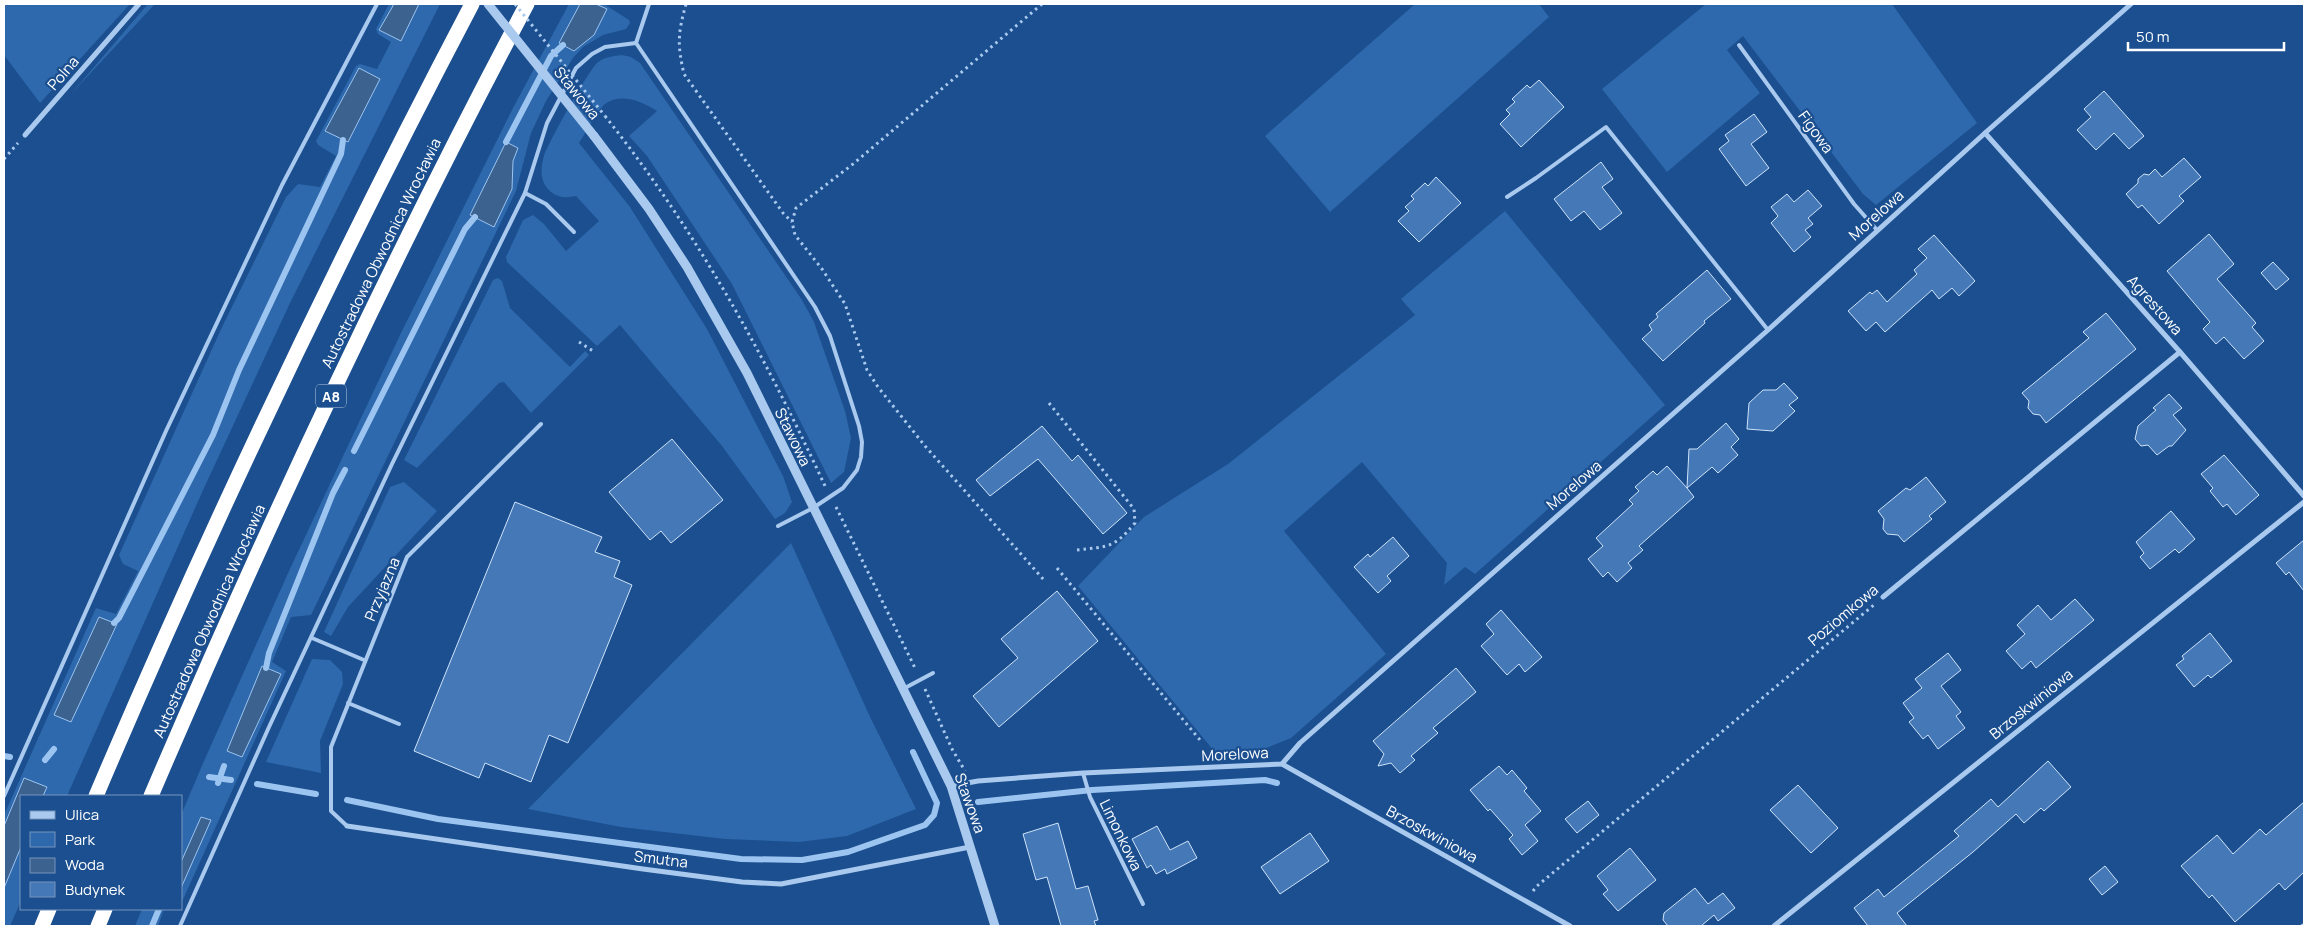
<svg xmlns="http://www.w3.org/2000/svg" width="2308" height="930" font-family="Manrope,sans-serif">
  <rect width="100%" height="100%" fill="#1b4f8f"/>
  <!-- green -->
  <g fill="#2e69ad">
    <path d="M4,4H130L40,103L4,55Z"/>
    <path d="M148,4H155L71,94L147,5Z"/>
    <path d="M389,4H440L290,303L204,488L67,796H21V901L10,926H4V815L96,608L116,614L138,571L123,564L119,555L222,327L286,197L298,184L320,187L336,156L318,145L316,141L356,66L360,64L377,69L391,42L378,34L376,29Z"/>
    <path d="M569,4H604L629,20L630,23L626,29L603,35L583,47L573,58L546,101L531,133L516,191L311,615L291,617L272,662L286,671L181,904V815L204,761L289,571L401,333L514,106Z"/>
    <path d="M1415,4H1539L1549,17L1330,212L1265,136Z"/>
    <path d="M1706,4H1892L1977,123L1876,205L1863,194L1743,36L1727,50L1760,93L1667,172L1602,89Z"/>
    <path d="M622,55L631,57L640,63L802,300L814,322L845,411L851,438L844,472L831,483L732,284L647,156L629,136L657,111C643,102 621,92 605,104C597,110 586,133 579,143L630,207L707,329L783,476L792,502L785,513L775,519L722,446L620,325L597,346L507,262L506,257L523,220L533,215L544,224L566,251L599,221L576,196C566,198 559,198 551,192C540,183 540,169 544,156C547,145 589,70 597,63C604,57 613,56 622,55Z"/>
    <path d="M1505,211L1665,405L1475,574L1465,567L1444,585L1447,563L1362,462L1284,531L1386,654L1291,738L1249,755L1219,757L1078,586L1144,517L1228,464L1415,315L1401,299Z"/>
    <path d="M498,278L502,281L510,308L570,367L585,351L589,355L531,413L504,382L499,383L417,468L404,460L493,280Z"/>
    <path d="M404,482L437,511L348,607L331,636L324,632L390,487Z"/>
    <path d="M791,543L871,719L916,809L847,836L799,842L725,839L621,827L528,809Z"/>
    <path d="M312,659L330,660L342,672L343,684L320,741L321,773L266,762Z"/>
    <path d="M142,909H164L158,926H135Z"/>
  </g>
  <!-- water -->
  <g fill="#3c6290" stroke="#9cc4f0">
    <path d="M394,4H419L401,41L379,30Z"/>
    <path d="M580,4H596L607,9L594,35L574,51L559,43Z"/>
    <path d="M359,68L380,79L348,142L325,131Z"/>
    <path d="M506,142L518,148L513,161L512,189L494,227L470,215Z"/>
    <path d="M99,617L117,624L71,722L54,715Z"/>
    <path d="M262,666L281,674L242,757L227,751Z"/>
    <path d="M24,778L47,787L43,796H21V847L4,888V826Z"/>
    <path d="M201,817L211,820L181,888V862Z"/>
  </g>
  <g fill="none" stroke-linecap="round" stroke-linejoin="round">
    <!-- stream -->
    <g stroke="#9cc4f0" stroke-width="6">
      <path d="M506,142L551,56L563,45"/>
      <path d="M354,451L465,229L475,217"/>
      <path d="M114,623L119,618L213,435L239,370L341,154L343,140"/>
      <path d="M266,668L269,653L333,493L345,470"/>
      <path d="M4,756L10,757"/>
      <path d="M45,760L54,749"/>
      <path d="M209,777L231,780"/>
      <path d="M218,783L224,766"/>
      <path d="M257,784L316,794"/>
      <path d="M347,800L438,819L741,859L802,860L848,852L925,825L934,815L937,803L913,752"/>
      <path d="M978,802L1092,790L1265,780L1277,783"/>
      <path d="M152,926L159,909"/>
    </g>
  </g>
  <!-- building -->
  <g fill="#4478b7" stroke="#cfe3fa">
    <path d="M1539,80L1564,107L1521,147L1500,124L1510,114L1506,110L1515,102L1512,99L1527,85L1530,88Z"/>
    <path d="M2104,91L2144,136L2129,149L2114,133L2096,150L2077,130L2091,117L2084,109Z"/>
    <path d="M1754,114L1767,132L1751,144L1769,168L1746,186L1719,149L1729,141L1725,135Z"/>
    <path d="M2184,158L2201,177L2179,196L2184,201L2159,224L2142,205L2138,208L2126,194L2138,183V179L2144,174L2149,175L2155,169L2162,177Z"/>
    <path d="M1601,162L1613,179L1602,187L1622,213L1600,230L1584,211L1571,221L1554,199Z"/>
    <path d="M1436,177L1461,203L1419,242L1398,221L1409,211L1405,207L1414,199L1411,196L1425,183L1428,186Z"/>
    <path d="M1808,190L1822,206L1808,218L1813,224L1805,230L1811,237L1794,252L1771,223L1778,216L1771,207L1787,194L1794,202Z"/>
    <path d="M2209,234L2234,264L2217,279L2256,323L2252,327L2264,341L2244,359L2224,337L2216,344L2203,329L2210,322L2167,271Z"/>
    <path d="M1934,235L1975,281L1959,296L1952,288L1939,299L1932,290L1885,332L1876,322L1866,331L1848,311L1870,292L1872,294L1877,290L1887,302L1917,274L1914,270L1927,258L1918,249Z"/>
    <path d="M2273,262L2289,279L2276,290L2261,273Z"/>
    <path d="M1707,270L1731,299L1704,321L1705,323L1663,361L1642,339L1652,330L1649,325L1658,317L1656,314Z"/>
    <path d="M2106,313L2136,349L2046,423L2040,415L2033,414L2028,408L2029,401L2022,393L2089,338L2083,332Z"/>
    <path d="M1784,383L1798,398L1789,405L1795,411L1773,431L1747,429L1749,403L1763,390H1776Z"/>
    <path d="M2169,394L2182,408L2173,415L2186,430L2172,446H2169L2157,455L2148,445L2141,446L2135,439L2138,426L2156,410L2153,408Z"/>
    <path d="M1726,423L1739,439L1731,447L1738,455L1718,473L1712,467L1687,488L1694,497L1639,546L1643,550L1628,563L1632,568L1617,582L1608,572L1603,577L1588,559L1603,546L1596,538L1633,504L1629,500L1639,491L1635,487L1653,471L1657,475L1667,466L1687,488L1689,449H1697Z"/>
    <path d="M1042,426L1072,461L1078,455L1127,513L1103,534L1038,459L990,496L976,480Z"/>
    <path d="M672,439L723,500L671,543L661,531L650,540L609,492Z"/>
    <path d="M2224,455L2259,495L2236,515L2227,504L2223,507L2210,491L2213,488L2201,474Z"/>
    <path d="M1926,477L1946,502L1929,516L1932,519L1904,542L1898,535L1887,534L1883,529L1884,519L1878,511L1906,488L1910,490Z"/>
    <path d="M515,502L602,537L595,552L620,561L614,577L632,585L568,743L549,735L531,782L485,763L479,778L414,751Z"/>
    <path d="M2171,511L2195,539L2179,553L2175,549L2150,569L2140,557L2144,553L2136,542Z"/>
    <path d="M1393,537L1409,556L1387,576L1391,581L1378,593L1354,567L1368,554L1370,557Z"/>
    <path d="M2304,540V591L2289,572L2286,575L2276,563Z"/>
    <path d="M1057,591L1098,641L999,727L973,696L1018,658L1001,639Z"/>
    <path d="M2075,599L2094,620L2036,668L2031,661L2022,669L2006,651L2025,634L2017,625L2038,605L2051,620Z"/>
    <path d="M1501,610L1542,657L1525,672L1519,664L1507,675L1481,646L1494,634L1486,624Z"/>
    <path d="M2210,633L2232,661L2211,678L2208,675L2194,687L2176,665L2184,659L2182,656Z"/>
    <path d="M1948,653L1961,670L1941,686L1961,712L1956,716L1965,728L1938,749L1928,735L1923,739L1909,722L1914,718L1903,703L1922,688L1915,679Z"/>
    <path d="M1456,668L1476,692L1433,728L1438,733L1411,756L1415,760L1400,773L1391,763L1378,766L1384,754L1373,741Z"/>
    <path d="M2048,761L2071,787L2044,811L2041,808L2024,823L2016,814L1973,852L1897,913L1907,926H1868L1854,908L1878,889L1884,897L1959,836L1954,831L1991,799L1998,807Z"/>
    <path d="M1499,766L1507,775L1512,770L1527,788L1524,791L1541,811L1525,825L1538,841L1522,855L1509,839L1513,835L1490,809L1488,811L1470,790Z"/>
    <path d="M1798,785L1838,828L1811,853L1770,810Z"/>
    <path d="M1588,801L1599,815L1577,833L1565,819Z"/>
    <path d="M2304,802V872L2285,890L2279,883L2235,922L2212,895L2209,898L2181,866L2217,835L2233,854L2260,829L2266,835Z"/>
    <path d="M1058,823L1076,889L1088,886L1098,920L1094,921L1096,926H1061L1047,877L1036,880L1023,834Z"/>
    <path d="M1157,826L1170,850L1188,841L1197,858L1167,874L1165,869L1156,874L1151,865L1147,868L1132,839Z"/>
    <path d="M1310,833L1329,861L1280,894L1261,867Z"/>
    <path d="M1630,848L1656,880L1618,911L1603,894L1608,890L1597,876Z"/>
    <path d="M2105,866L2118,882L2102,895L2089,879Z"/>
    <path d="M1695,888L1708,904L1723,893L1735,908L1718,921L1714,915L1701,926H1668L1663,920L1664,913Z"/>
  </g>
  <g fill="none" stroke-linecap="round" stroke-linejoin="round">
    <!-- path -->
    <g stroke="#a9c9ee" stroke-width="3" stroke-dasharray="2.5 4" stroke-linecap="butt">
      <path d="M686,4C678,33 677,44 684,74L783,213L792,222"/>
      <path d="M1042,4L853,164L796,208L792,222L795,235L822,269L845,304L867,370L878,387L925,446L1044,580"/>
      <path d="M605,116C697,232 763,352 825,486"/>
      <path d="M4,159L18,143"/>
      <path d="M579,342L593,351"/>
      <path d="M1049,403L1134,509L1135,523C1113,549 1109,546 1077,550"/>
      <path d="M836,507L916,670"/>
      <path d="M1057,568L1200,740"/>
      <path d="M925,689L952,749L965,771"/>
      <path d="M1533,891L1537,886L1875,604"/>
    </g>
    <!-- service -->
    <g stroke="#a9c9ee" stroke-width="4">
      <path d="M636,43L815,307L830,336L859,426L862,442L861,457L857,470L843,488L813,508L778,526"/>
      <path d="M636,43L649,4"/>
      <path d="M1739,45L1854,204L1877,230"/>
      <path d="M525,193L546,204L574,232"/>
      <path d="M1507,197L1536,178L1606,127L1768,330"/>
      <path d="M312,638L364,660"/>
      <path d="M903,689L933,673"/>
      <path d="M348,703L399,724"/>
      <path d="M1083,773L1090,797L1143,904"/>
      <path d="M4,796L166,431L282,185L377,4"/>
      <path d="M347,826L331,811V747L407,557L541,424"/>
      <path d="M180,926L269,727L392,464L525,193L547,123L576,68L592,54L605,47L636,43"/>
    </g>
    <!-- minor -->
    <g stroke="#a9c9ee" stroke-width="5">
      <path d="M1985,133L2180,352L2304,496"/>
      <path d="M25,135L139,4"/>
      <path d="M1883,597L2180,352"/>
      <path d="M1282,764L1570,926"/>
      <path d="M951,786L978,781L1083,773L1282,764L1300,743L1768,330L1985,133L2131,4"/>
      <path d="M347,826L643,869L742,882L781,884L970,847"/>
      <path d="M1774,926L2304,502"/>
      <path d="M2303,926H2304"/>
    </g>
    <!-- tertiary -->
    <path stroke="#a9c9ee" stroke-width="9" d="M594,136L649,209L687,267L747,373L951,786L995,926"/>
    <!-- motorway -->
    <g stroke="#fff" stroke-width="15">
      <path d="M96,796C210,527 336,263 472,4"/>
      <path d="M151,796C266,527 390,262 527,4"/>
      <path d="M42,926L49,909"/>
      <path d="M98,926L105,909"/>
    </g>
    <!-- path-bridge -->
    <path stroke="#a9c9ee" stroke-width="3" stroke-dasharray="2.5 4" stroke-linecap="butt" d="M515,4L605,116"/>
    <!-- tertiary-bridge -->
    <path stroke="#a9c9ee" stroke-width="9" d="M488,4L594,136"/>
  </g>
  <g text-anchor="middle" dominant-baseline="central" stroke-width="4.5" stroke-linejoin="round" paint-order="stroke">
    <!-- shield labels -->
    <rect fill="#1b4f8f" stroke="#bbcadd" stroke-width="1" x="316" y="384.5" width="30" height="23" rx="4"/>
    <g font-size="14" font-weight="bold" fill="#fff">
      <text x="331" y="396">A8</text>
    </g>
    <!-- street labels -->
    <g font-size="15" fill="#fff" stroke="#1b4f8f">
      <text transform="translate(63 73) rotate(-49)">Polna</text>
      <text transform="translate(577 93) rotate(51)">Stawowa</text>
      <text transform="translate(1816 132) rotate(54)">Figowa</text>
      <text transform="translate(1876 215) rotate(-42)">Morelowa</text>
      <text transform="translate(381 253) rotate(-64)">Autostradowa Obwodnica Wrocławia</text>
      <text transform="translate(2155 305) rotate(48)">Agrestowa</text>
      <text transform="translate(793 437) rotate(64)">Stawowa</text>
      <text transform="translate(1574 485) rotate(-41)">Morelowa</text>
      <text transform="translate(382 589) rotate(-67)">Przyjazna</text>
      <text transform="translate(1843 615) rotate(-40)">Poziomkowa</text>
      <text transform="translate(209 621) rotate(-66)">Autostradowa Obwodnica Wrocławia</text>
      <text transform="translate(2031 704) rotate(-39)">Brzoskwiniowa</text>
      <text transform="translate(1235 754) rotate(-3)">Morelowa</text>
      <text transform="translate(970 803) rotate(70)">Stawowa</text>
      <text transform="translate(1432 834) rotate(29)">Brzoskwiniowa</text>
      <text transform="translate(1121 835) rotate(64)">Limonkowa</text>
      <text transform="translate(661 859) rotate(7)">Smutna</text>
    </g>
  </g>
  <!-- border -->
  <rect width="2308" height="930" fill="none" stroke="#ffffff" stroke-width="10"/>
  <!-- legend -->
  <rect x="20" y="795" width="162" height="115" fill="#1b4f8f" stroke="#7695bc"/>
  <rect x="30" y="811" width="25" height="8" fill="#a9c9ee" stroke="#7695bc"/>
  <text x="65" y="820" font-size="15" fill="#ffffff">Ulica</text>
  <rect x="30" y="832" width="25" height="15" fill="#2e69ad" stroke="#7695bc"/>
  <text x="65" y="845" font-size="15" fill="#ffffff">Park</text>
  <rect x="30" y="858" width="25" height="15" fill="#3c6290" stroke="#7695bc"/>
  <text x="65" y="870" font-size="15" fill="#ffffff">Woda</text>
  <rect x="30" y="882" width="25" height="15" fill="#4478b7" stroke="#7695bc"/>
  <text x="65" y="895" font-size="15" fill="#ffffff">Budynek</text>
  <!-- scale -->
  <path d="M2128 42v8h156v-8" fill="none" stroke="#ffffff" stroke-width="2.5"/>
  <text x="2136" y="42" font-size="15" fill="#ffffff" stroke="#1b4f8f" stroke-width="4" paint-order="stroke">50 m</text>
</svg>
